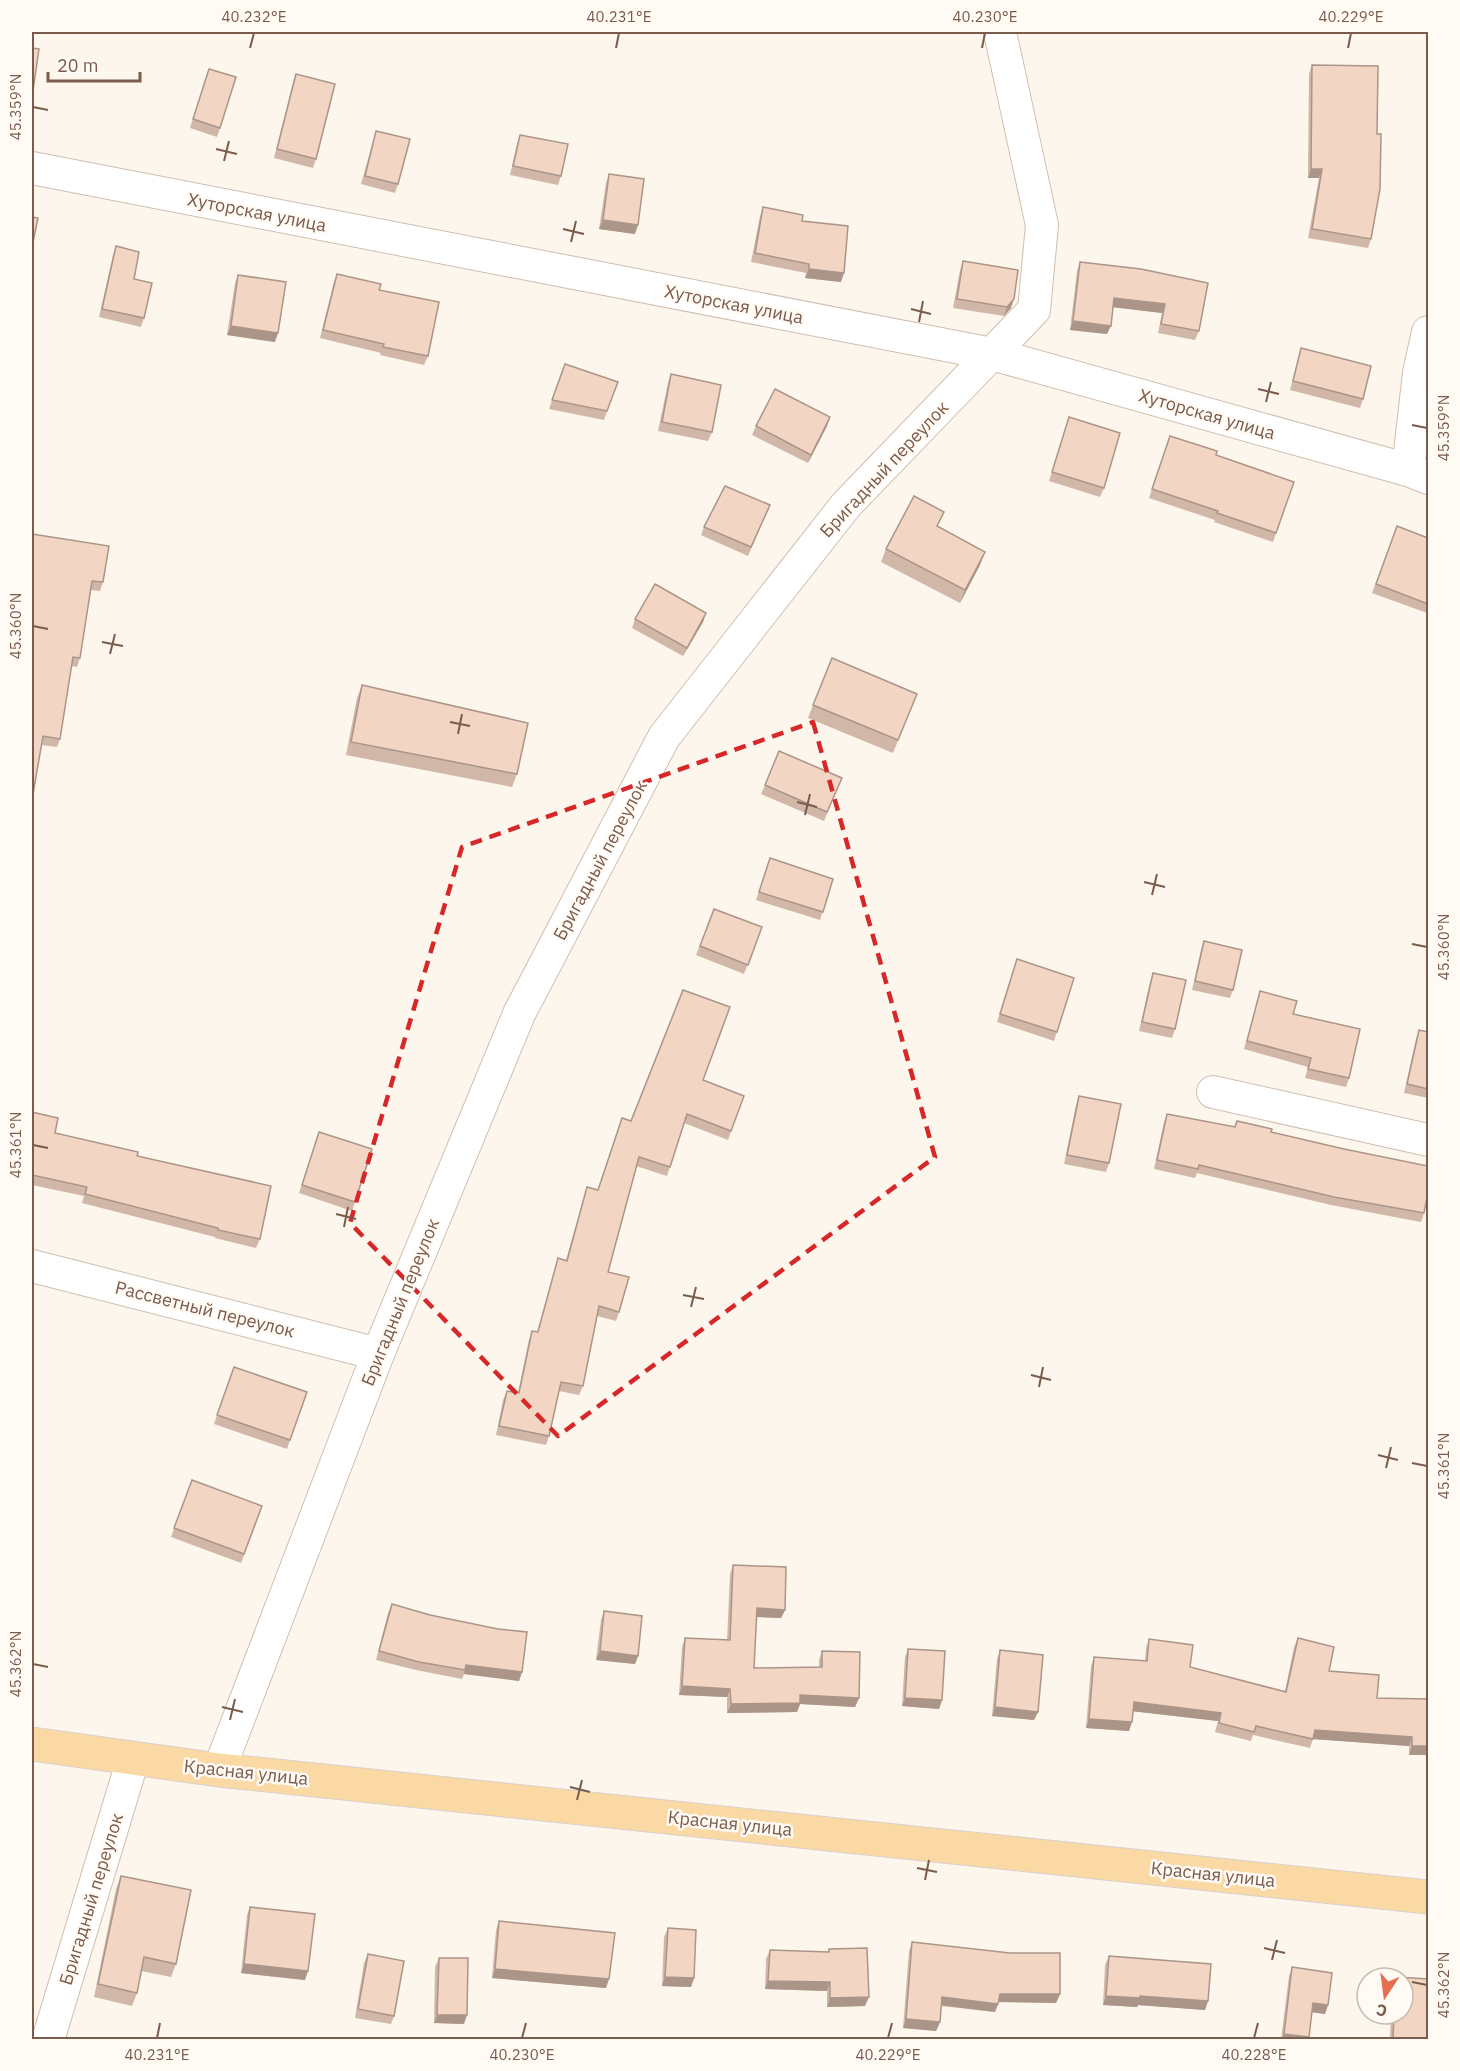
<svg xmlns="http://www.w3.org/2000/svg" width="1460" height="2071" font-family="'IBM Plex Sans',sans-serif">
  <rect width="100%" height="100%" fill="#fdf6ec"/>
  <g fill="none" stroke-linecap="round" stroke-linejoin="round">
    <defs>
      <g id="minor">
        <path d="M32,168L992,354L1408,470L1428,478"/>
        <path d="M1408,470L1419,373L1428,332"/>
        <path d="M1213,1092L1428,1140"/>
        <path d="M32,1266L378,1354"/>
        <path d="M219,1770L378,1354L519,1014L664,737L846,505L1034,310L1042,225L1000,32"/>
        <path d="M48,2040L133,1759"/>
      </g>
      <path id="major" d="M32,1744L219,1770L1428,1897"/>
    </defs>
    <!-- minor casing -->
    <use href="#minor" stroke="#d1beb0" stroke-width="34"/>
    <!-- major casing -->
    <use href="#major" stroke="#dad1cd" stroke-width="35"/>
    <!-- minor -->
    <use href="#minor" stroke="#fff" stroke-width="32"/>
    <!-- major -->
    <use href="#major" stroke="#fbd9a5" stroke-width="33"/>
  </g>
  <!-- wall -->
  <g fill="#d1b7a8">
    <path d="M1312,65L1371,239L1368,248L1308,238L1319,178H1308L1309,74Z"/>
    <path d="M296,74L316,159L313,168L274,158L293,83Z"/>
    <path d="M206,77L220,128L217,137L190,128Z"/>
    <path d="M376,131L398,184L395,193L361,184Z"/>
    <path d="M520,135L561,176L558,185L510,175L517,144Z"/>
    <path d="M609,174L635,234L599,229L606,183Z"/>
    <path d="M763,207L841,282L805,278L806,273L751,262L760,216Z"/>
    <path d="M116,246L134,279L144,318L141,327L99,317L113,255Z"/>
    <path d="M963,261L1011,308L1004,316L953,308L960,270Z"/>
    <path d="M1080,262L1141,269L1199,331L1195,340L1158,333L1162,313L1113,307L1107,334L1070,330L1077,271Z"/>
    <path d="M337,274L379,290L428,356L424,365L380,355L381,353L320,338L334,282Z"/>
    <path d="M238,275L275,342L227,335L235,283Z"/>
    <path d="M1301,348L1363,399L1360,408L1290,390Z"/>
    <path d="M565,364L607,411L604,420L549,409Z"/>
    <path d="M671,374L712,432L708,441L658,431L668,383Z"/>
    <path d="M830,417L827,426L808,463L752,435L756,426Z"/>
    <path d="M1069,417L1104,488L1100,497L1049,481Z"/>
    <path d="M1170,436L1216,455L1294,482L1273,542L1214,522L1215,520L1149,498Z"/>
    <path d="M770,505L748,556L701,535L704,527Z"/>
    <path d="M1397,526L1428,538V609L1427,613L1372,593Z"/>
    <path d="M938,527L980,565L960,603L881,562L886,549Z"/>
    <path d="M32,534L103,582L100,591L91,590L80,658L77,667L71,666L60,739L57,747L42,745Z"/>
    <path d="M706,613L703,622L683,656L632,628L635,619Z"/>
    <path d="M362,685L517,774L512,787L346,755L357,698Z"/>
    <path d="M917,694L893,753L808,718L813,705Z"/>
    <path d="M765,785L838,787L824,821L761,794Z"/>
    <path d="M770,858L833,879L820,920L756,900Z"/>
    <path d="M714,909L762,927L744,974L696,955Z"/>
    <path d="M1204,941L1233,990L1230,998L1192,990L1201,950Z"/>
    <path d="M1014,968L1074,978L1054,1041L997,1022Z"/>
    <path d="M1153,973L1175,1029L1172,1038L1139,1031L1150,982Z"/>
    <path d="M1260,991L1293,1014L1349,1078L1346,1087L1305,1078L1308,1067L1244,1049Z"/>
    <path d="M1419,1030L1428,1032V1098L1404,1093L1416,1039Z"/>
    <path d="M703,1080L744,1096L728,1140L684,1123L667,1176L636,1166L608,1272L619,1312L616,1321L597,1316L583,1386L579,1395L559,1391L549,1436L546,1445L496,1435L503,1400L507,1391L518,1393L529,1339L532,1331L537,1332L558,1258L566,1260L587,1187L598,1190L631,1121Z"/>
    <path d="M1079,1096L1109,1163L1106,1172L1064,1164L1076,1105Z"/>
    <path d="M32,1112L55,1133L137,1156L260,1239L256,1248L215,1238V1237L82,1203L84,1196L32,1185Z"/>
    <path d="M1167,1114L1234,1127L1237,1121L1271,1132L1424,1213L1421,1222L1331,1205L1197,1173L1195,1178L1154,1169L1164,1122Z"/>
    <path d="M319,1132L355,1202L352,1211L299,1193Z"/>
    <path d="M234,1367L290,1440L287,1449L214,1424Z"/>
    <path d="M192,1480L262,1506L241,1563L171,1537Z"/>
    <path d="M733,1565L785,1610L781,1618L756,1617L754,1668L819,1667V1660L822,1651L859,1698L855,1707L800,1704L797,1712L727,1713V1697L679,1695L682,1647L685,1638L727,1640L730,1574Z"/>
    <path d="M392,1604L522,1672L519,1681L464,1674L462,1679L416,1670L376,1660L388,1613Z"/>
    <path d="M604,1611L638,1656L635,1664L596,1660L601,1620Z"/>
    <path d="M1298,1638L1329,1671L1377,1698L1428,1755H1409V1746L1313,1739L1310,1748L1253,1735L1251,1741L1215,1732L1218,1721L1133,1711L1129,1731L1086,1728L1091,1666L1094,1657L1145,1661L1146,1648L1149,1639L1190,1667L1285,1691L1294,1647Z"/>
    <path d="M908,1649L942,1700L939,1709L902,1706L905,1657Z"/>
    <path d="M1000,1650L1038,1712L1034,1720L992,1716L997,1659Z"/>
    <path d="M121,1876L176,1964L171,1977L141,1971L137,1993L132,2006L94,1997L116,1889Z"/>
    <path d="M250,1907L305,1980L241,1973L247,1915Z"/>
    <path d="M499,1921L606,1988L492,1978L496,1930Z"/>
    <path d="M668,1928L694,1978L691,1987L662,1986L664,1937Z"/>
    <path d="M912,1942L1060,1994L1056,2003L999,2002L995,2012L941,2006L940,2022L936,2031L903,2028L909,1951Z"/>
    <path d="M829,1949L865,2006L827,2007V1991L765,1989L766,1959L770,1950L828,1952Z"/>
    <path d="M368,1954L394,2016L391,2024L355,2018L364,1963Z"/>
    <path d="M1109,1956L1208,2001L1205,2010L1138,2005L1137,2007L1103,2005L1105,1965Z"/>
    <path d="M439,1958L464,2024L434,2023L435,1967Z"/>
    <path d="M1292,1967L1328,2005L1325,2014L1312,2012L1308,2040H1281L1289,1976Z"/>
    <path d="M1391,2014H1403L1428,2040H1390Z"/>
  </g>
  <!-- shaded-wall -->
  <g fill="#aa9588">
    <path d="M1311,169H1322L1319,178H1308Z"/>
    <path d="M603,220L638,225L635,234L599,229Z"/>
    <path d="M809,269L844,273L841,282L805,278Z"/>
    <path d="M1114,298L1165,304L1162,313L1111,307Z"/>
    <path d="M1014,299L1011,308L1004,316L1007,307Z"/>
    <path d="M1073,321L1111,326L1107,334L1070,330Z"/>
    <path d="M231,326L278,333L275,342L227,335Z"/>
    <path d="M830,417L827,426L808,463L811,455Z"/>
    <path d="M985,552L980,565L960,603L965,590Z"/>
    <path d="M706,613L703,622L683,656L687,648Z"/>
    <path d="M757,1608L785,1610L781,1618L754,1617Z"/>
    <path d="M600,1651L638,1656L635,1664L596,1660Z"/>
    <path d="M466,1665L522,1672L519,1681L464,1674Z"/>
    <path d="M682,1686L730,1689L727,1697L679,1695Z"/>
    <path d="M800,1695L859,1698L855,1707L800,1704L797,1712L727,1713L731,1704Z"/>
    <path d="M905,1698L942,1700L939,1709L902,1706Z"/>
    <path d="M1134,1702L1221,1713L1218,1721L1130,1711Z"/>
    <path d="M995,1707L1038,1712L1034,1720L992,1716Z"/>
    <path d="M1089,1719L1132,1722L1129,1731L1086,1728Z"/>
    <path d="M1315,1730L1412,1737L1409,1746L1312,1739Z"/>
    <path d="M1412,1746H1428V1755H1409Z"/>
    <path d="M244,1964L308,1971L305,1980L241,1973Z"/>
    <path d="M495,1969L609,1979L606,1988L492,1978Z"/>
    <path d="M665,1977L694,1978L691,1987L662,1986Z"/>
    <path d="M768,1981L830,1982L827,1991L765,1989Z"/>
    <path d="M1000,1994H1060L1056,2003L996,2002Z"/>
    <path d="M1106,1996H1140L1208,2001L1205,2010L1138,2005L1137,2007L1103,2005Z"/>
    <path d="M869,1997L865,2006L827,2007L830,1998Z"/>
    <path d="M942,1997L998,2004L995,2012L939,2005Z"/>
    <path d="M1313,2003L1328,2005L1325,2014L1310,2012Z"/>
    <path d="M437,2015H467L464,2024L434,2023Z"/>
    <path d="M906,2019L940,2022L936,2031L903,2028Z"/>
    <path d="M1284,2034L1309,2037L1308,2040H1282Z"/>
  </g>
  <!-- building -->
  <g fill="#f3d5c3" stroke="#aa9588" stroke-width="1.5">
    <path d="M32,48L39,49L32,98Z"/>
    <path d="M1312,65L1378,66L1377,134H1381L1380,189L1371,239L1312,229L1322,169H1311Z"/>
    <path d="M209,69L236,77L220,128L193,119Z"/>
    <path d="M296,74L335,84L316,159L277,149Z"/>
    <path d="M376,131L410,139L398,184L365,176Z"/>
    <path d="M520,135L568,144L561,176L513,166Z"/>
    <path d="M609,174L644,179L638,225L603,220Z"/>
    <path d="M763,207L803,215L802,221L848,226L844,273L809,269V264L755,253Z"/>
    <path d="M32,217L38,218L32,247Z"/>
    <path d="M116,246L139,252L134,279L152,283L144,318L102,309Z"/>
    <path d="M963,261L1018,270L1014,299L1007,307L957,299Z"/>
    <path d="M1080,262L1141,269L1208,283L1199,331L1161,324L1165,304L1114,298L1111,326L1073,321Z"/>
    <path d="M337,274L381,284L379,290L439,302L428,356L383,347L384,344L323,330Z"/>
    <path d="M238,275L286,282L278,333L231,326Z"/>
    <path d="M1301,348L1371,366L1363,399L1293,381Z"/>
    <path d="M565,364L618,382L607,411L552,400Z"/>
    <path d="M671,374L721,385L712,432L662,422Z"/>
    <path d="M775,389L830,417L811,455L756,426Z"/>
    <path d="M1069,417L1120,433L1104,488L1052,472Z"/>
    <path d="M1170,436L1217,451L1216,455L1294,482L1276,533L1217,513L1218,511L1152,489Z"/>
    <path d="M725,486L770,505L751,547L704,527Z"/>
    <path d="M914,496L944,512L937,526L985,552L965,590L886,549Z"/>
    <path d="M1397,526L1428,538V604L1376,584Z"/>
    <path d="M32,534L109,546L103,582L92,581L80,658L73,657L60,739L43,736L32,800Z"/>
    <path d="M655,584L706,613L687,648L635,619Z"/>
    <path d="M832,658L917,694L898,740L813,705Z"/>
    <path d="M362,685L528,723L517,774L351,742Z"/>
    <path d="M779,751L842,778L827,812L765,785Z"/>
    <path d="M770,858L833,879L823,912L759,892Z"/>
    <path d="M714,909L762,927L748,965L700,946Z"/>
    <path d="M1204,941L1242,950L1233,990L1195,981Z"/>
    <path d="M1017,959L1074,978L1057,1032L1000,1014Z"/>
    <path d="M1153,973L1186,980L1175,1029L1142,1022Z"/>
    <path d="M683,990L730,1007L703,1080L744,1096L731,1131L687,1114L670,1167L639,1157L608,1272L629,1277L619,1312L599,1306L583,1386L561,1382L549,1436L499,1426L507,1391L519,1393L532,1331L538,1332L558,1258L567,1261L587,1187L598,1190L622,1118L631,1121Z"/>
    <path d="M1260,991L1297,1001L1293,1014L1360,1029L1349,1078L1308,1069L1311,1058L1247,1041Z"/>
    <path d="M1419,1030L1428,1032V1089L1407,1084Z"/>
    <path d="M1079,1096L1121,1104L1109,1163L1067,1155Z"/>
    <path d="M32,1112L58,1118L55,1133L138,1152L137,1156L271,1186L260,1239L218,1230V1228L85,1194L87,1187L32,1175Z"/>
    <path d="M1167,1114L1235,1127L1237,1121L1272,1129L1271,1132L1344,1149L1428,1166V1192L1424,1213L1334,1197L1199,1165L1198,1169L1157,1160Z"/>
    <path d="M319,1132L372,1149L355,1202L302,1185Z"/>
    <path d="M234,1367L307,1392L290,1440L217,1415Z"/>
    <path d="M192,1480L262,1506L244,1554L174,1528Z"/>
    <path d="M733,1565L786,1567L785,1610L757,1608L754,1668L822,1667V1651L860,1652L859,1698L800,1695V1703L731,1704L730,1689L682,1686L685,1638L730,1640Z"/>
    <path d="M392,1604L430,1615L498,1629L527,1632L522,1672L466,1665L465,1670L419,1662L379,1651Z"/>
    <path d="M604,1611L642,1616L638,1656L600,1651Z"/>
    <path d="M1298,1638L1334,1647L1329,1671L1379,1675L1377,1698L1428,1699V1746H1412V1737L1315,1730L1313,1739L1256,1726L1254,1732L1219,1723L1221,1713L1134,1702L1132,1722L1089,1719L1094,1657L1147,1661L1149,1639L1193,1645L1190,1667L1286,1692Z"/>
    <path d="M908,1649L945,1651L942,1700L905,1698Z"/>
    <path d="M1000,1650L1043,1655L1038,1712L995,1707Z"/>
    <path d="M121,1876L191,1890L176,1964L144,1957L137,1993L98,1984Z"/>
    <path d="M250,1907L315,1914L308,1971L244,1964Z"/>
    <path d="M499,1921L615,1933L609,1979L495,1969Z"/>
    <path d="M668,1928L696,1930L694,1978L665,1977Z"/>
    <path d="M912,1942L1010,1953H1060V1994H1000L998,2004L942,1997L940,2022L906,2019Z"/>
    <path d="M867,1948L869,1997L830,1998V1982L768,1981L770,1950L829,1952V1949Z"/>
    <path d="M368,1954L404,1961L394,2016L358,2009Z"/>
    <path d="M1109,1956L1211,1964L1208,2001L1140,1996V1998L1106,1996Z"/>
    <path d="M439,1958H468L467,2015H437Z"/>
    <path d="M1292,1967L1332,1973L1328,2005L1313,2003L1309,2037L1284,2034Z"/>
    <path d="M1396,1977L1428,1979V2040H1393L1394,2014H1403V1978H1396Z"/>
  </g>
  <!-- marked area -->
  <path fill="none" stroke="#d62828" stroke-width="4.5" stroke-dasharray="12 8" stroke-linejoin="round" d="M813,722L935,1157L558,1436L350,1223L462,847Z"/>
  <!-- ticks -->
  <path fill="none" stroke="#7a5c4d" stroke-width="2" d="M250,48L254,33M616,48L619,33M982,48L985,33M1348,48L1351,33M33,107L48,110M216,149L237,154M224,161L229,141M563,229L584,234M571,242L576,221M911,309L931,314M919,322L923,301M1258,389L1279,394M1266,402L1271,382M1412,425L1427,428M33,626L48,629M102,642L123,646M110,654L115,634M450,722L470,726M458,734L462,714M797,802L817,807M805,815L810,794M1144,882L1165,887M1152,895L1157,874M1412,944L1427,947M33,1145L48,1148M336,1214L356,1219M344,1227L348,1207M683,1295L704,1299M691,1307L696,1287M1031,1375L1051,1380M1039,1387L1043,1367M1378,1455L1398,1460M1412,1463L1427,1466M1386,1468L1391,1447M33,1664L48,1667M222,1707L243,1712M230,1720L235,1699M570,1787L590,1792M577,1800L582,1780M917,1868L937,1872M925,1880L929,1860M1264,1948L1285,1953M1272,1960L1277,1940M1412,1982L1427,1985M157,2038L160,2023M522,2038L526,2023M888,2038L892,2023M1254,2038L1258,2023"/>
  <g text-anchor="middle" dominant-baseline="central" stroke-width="5" stroke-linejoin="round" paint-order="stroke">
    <!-- street labels -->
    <g font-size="18" fill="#7a5c4d" stroke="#fffaf3">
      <text transform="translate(257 212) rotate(11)">Хуторская улица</text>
      <text transform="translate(734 304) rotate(11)">Хуторская улица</text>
      <text transform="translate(1207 414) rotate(16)">Хуторская улица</text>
      <text transform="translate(884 469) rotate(-47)">Бригадный переулок</text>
      <text transform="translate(600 860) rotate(-62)">Бригадный переулок</text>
      <text transform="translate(400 1302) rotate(-68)">Бригадный переулок</text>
      <text transform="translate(205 1309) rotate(14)">Рассветный переулок</text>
      <text transform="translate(246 1772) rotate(6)">Красная улица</text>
      <text transform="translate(730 1823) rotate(6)">Красная улица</text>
      <text transform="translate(1213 1874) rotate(6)">Красная улица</text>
      <text transform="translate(91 1899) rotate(-73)">Бригадный переулок</text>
    </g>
  </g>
  <!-- border -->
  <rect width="1460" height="2071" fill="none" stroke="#fffaf3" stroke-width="66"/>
  <!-- north arrow -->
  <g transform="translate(1385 1996) rotate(193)"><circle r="28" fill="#fffaf3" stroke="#cabbb1" stroke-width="1.5"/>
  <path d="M0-4.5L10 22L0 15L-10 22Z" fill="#e76f51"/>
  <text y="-9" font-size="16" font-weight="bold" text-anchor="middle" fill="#7a5c4d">С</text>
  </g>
  <!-- scale -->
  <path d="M48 72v9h92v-9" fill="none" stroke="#7a5c4d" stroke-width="3"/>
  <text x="57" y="72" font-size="18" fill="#7a5c4d" stroke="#fffaf3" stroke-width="4.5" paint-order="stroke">20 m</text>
  <rect x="33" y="33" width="1394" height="2005" fill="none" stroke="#7a5c4d" stroke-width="2"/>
  <g font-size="15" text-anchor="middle" fill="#7a5c4d">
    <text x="254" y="22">40.232°E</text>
    <text x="619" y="22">40.231°E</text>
    <text x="985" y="22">40.230°E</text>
    <text x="1351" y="22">40.229°E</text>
    <text transform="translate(16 107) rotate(-90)" y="5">45.359°N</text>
    <text transform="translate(1444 428) rotate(-90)" y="5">45.359°N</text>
    <text transform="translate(16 626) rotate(-90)" y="5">45.360°N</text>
    <text transform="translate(1444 947) rotate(-90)" y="5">45.360°N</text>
    <text transform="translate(16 1145) rotate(-90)" y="5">45.361°N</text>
    <text transform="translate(1444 1466) rotate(-90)" y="5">45.361°N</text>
    <text transform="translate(16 1664) rotate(-90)" y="5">45.362°N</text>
    <text transform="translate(1444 1985) rotate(-90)" y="5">45.362°N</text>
    <text x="157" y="2060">40.231°E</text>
    <text x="522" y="2060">40.230°E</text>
    <text x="888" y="2060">40.229°E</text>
    <text x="1254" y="2060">40.228°E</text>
  </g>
</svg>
